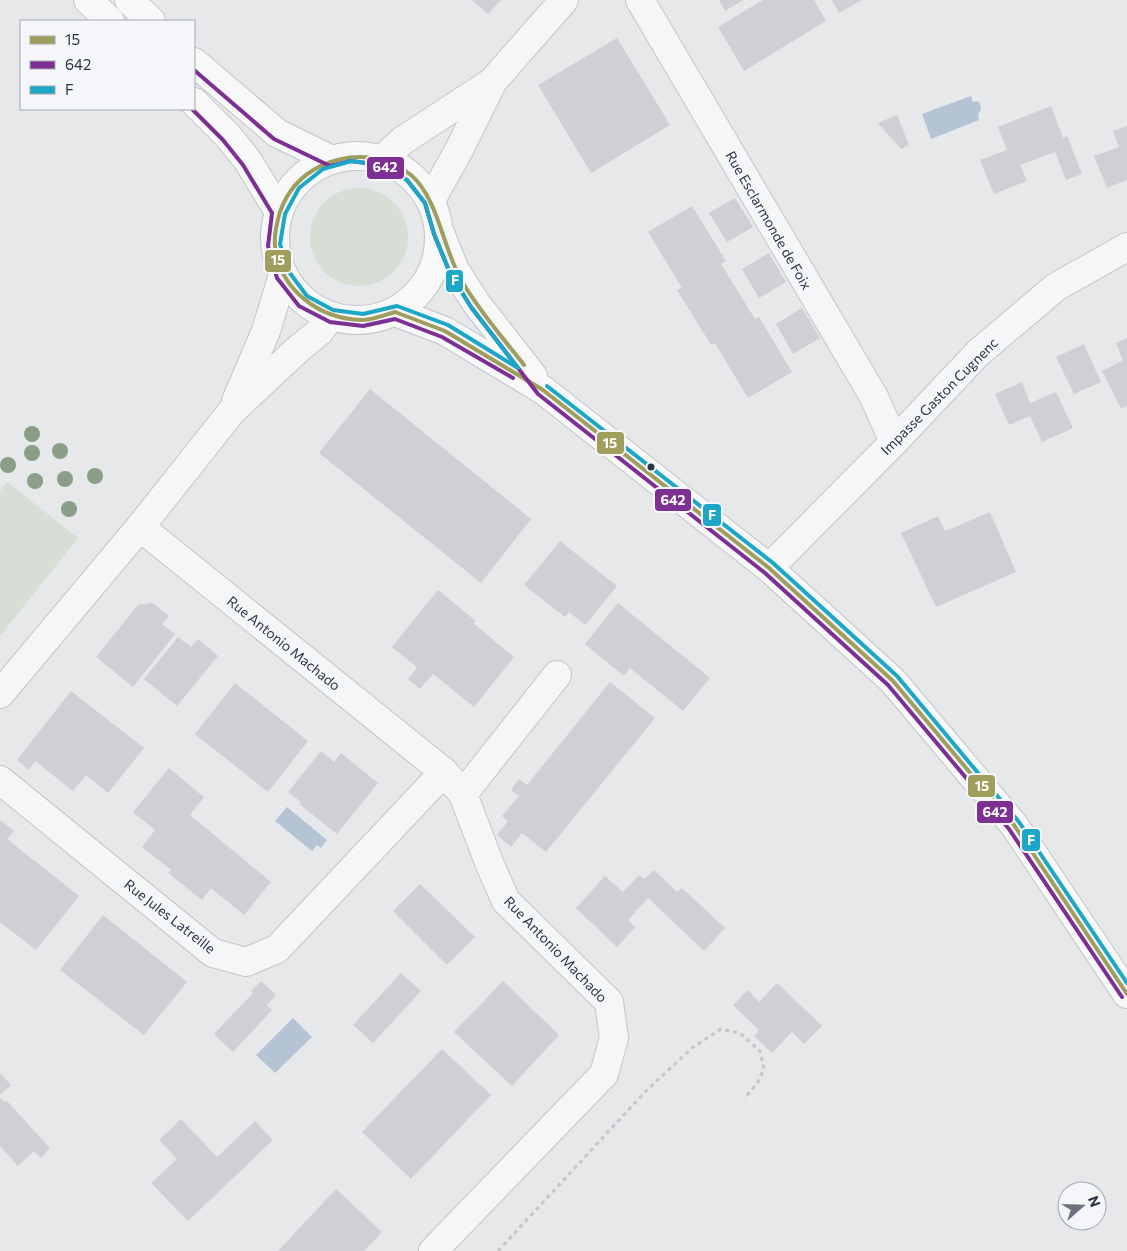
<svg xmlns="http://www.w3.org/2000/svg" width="1127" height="1251" font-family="Commissioner,sans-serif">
  <rect width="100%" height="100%" fill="#e6e8ea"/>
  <!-- green -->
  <g fill="#d6ded6">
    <circle cx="359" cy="237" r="49"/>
    <path d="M7,482L78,538L1,635L0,634V491Z"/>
  </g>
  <!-- water -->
  <g fill="#b4c4d5">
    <path d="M971,96L973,102L977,101L980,103L981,110L978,114L979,120L931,139L922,114Z"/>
    <path d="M287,807L327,840L321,848L317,845L312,851L275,821Z"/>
    <path d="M293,1018L312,1037L275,1073L256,1055Z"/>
  </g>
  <!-- building -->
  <g fill="#ced0d3">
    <path d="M472,0H501L488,14Z"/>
    <path d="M719,0H743L725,11Z"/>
    <path d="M763,0H814L826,21L744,71L718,27Z"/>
    <path d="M832,0H862L839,13Z"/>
    <path d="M617,38L670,125L591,173L538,85Z"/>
    <path d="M1051,106L1063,138L1067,136L1082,174L1066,180L1055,152L1020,165L1027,181L994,194L980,160L1007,150L998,127Z"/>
    <path d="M897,115L909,145L901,149L878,123Z"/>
    <path d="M1127,126V180L1107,188L1094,156L1119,147L1113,131Z"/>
    <path d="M735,198L753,227L727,242L709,213Z"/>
    <path d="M692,206L726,261L721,264L755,319L759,317L792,372L748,398L715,343L711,345L677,290L682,288L648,232Z"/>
    <path d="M769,253L786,282L759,298L742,269Z"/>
    <path d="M802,308L820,338L793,354L776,324Z"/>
    <path d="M1127,338V406L1121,409L1102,371L1123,360L1116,343Z"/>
    <path d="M1084,344L1101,382L1074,394L1056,357Z"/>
    <path d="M1022,382L1030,403L1056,392L1073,428L1042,442L1030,416L1009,425L995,394Z"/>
    <path d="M370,389L531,519L481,583L319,453Z"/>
    <path d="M990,512L1016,572L936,607L901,533L938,516L945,531Z"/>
    <path d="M560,541L617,586L585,625L569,612L565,617L524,585Z"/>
    <path d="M438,590L476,621L473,623L514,657L474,707L433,674L420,689L408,679L417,667L392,647Z"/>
    <path d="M153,603L169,616L162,624L175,634L133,687L96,657L138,605Z"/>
    <path d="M618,603L710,678L683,711L630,668L624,676L585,644Z"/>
    <path d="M178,637L191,647L198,639L218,656L177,706L144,679Z"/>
    <path d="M610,682L655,718L546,852L522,833L511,847L497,835L508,821L502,816L519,796L511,790L519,779L527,785Z"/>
    <path d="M235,683L308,741L268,792L195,734Z"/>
    <path d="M71,691L144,748L108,793L86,775L73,791L35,761L29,770L17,760Z"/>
    <path d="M321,751L334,762L341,753L378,783L337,834L299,804L301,802L288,792Z"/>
    <path d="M169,768L204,797L190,815L271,882L244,915L211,888L202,900L168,873L171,870L142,847L155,830L133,812Z"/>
    <path d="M0,820L14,831L7,839L79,896L36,950L0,922Z"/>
    <path d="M654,870L677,892L682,888L725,928L704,951L648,898L628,920L635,927L617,947L576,908L605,876L623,892L639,875L644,879Z"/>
    <path d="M420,884L475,937L447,965L393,911Z"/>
    <path d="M103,915L187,982L144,1035L60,970Z"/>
    <path d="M401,973L421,991L373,1043L353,1025Z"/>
    <path d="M261,981L276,995L267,1005L272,1010L233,1052L214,1034L253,993L251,991Z"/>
    <path d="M503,981L559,1035L512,1086L454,1032Z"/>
    <path d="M777,983L822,1026L804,1044L792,1032L772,1053L754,1036L759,1030L733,1005L748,990L759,1002Z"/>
    <path d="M442,1049L491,1095L411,1179L362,1132Z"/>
    <path d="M0,1073L11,1085L0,1095Z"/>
    <path d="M0,1097L5,1102L7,1101L50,1148L41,1158L34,1151L18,1166L0,1146Z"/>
    <path d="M181,1119L217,1157L255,1121L273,1140L188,1221L151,1183L177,1159L159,1140Z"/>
    <path d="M336,1189L382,1232L364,1251H278Z"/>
  </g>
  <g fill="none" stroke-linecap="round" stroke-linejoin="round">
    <defs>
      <g id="minor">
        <path d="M640,0L874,397L894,442"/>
        <path d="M383,159L402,141L492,82"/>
        <path d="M431,200L459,150L493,81L564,0"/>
        <path d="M236,401L266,331L283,275"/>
        <path d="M140,527L444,772L463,794L490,865L506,901L609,1002L614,1038L604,1074L433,1251"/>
        <path d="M769,568L894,442L978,353L1056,287L1127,247"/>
        <path d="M0,694L140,527L232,411L297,350L319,332L331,316"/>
        <path d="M0,780L213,953L246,962L277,949L444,772"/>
        <path d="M463,794L557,675"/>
      </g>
      <g id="major">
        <path d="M88,0L110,21"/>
        <path d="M129,0L151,21"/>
        <path d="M194,62L277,133L332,160"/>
        <path d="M194,102L228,136L248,161L279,212"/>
        <circle cx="357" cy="238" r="82"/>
        <path d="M440,233L455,270L476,303L533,376"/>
        <path d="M395,312L445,331L543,390L769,568L893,681L1014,825L1127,994"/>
      </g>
    </defs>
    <!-- minor casing -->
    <use href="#minor" stroke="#c4c6c8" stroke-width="30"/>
    <!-- major casing -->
    <use href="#major" stroke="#c2c5c8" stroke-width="30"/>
    <!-- path -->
    <path stroke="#c5c6ca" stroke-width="3" stroke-dasharray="4 4" stroke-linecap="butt" d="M498,1251L645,1092L692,1048L721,1029L740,1033L760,1051L764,1069L758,1082L744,1099"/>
    <!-- minor -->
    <use href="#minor" stroke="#f5f6f7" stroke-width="28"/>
    <!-- major -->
    <use href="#major" stroke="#f8f8f8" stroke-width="28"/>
    <defs>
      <g id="bus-1">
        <path d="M395,312L445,331L543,390L769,568L893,681L1014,825L1127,994"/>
        <path d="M395,312C384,315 373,320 362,320C319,319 280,290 275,246C274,235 277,222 280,212C295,169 338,151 381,159C386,160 390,163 394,165C400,168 406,171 411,175C439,199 443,251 463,283C480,312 503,338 524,365"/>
      </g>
      <g id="bus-2">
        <path d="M194,70L274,139L330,166L351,161L381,165L407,180L425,203L434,234L450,273L471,307L538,394L765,573L888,685L1009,829L1122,997"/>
        <path d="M193,110L223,140L243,165L272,213L268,246L277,278L299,306L330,322L363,326L395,319L442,337L513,378"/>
      </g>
      <g id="bus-3">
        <path d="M351,161L381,165L407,180L425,203L434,234L450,273L471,307L518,368L448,325L397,306L363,314L333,310L307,296L289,272L280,244L285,214L299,188L323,169Z"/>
        <path d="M547,386L773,563L897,676L1019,822L1127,983"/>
      </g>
    </defs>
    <!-- bus-1 casing -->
    <use href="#bus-1" stroke="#f4f6f9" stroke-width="8"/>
    <!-- bus-2 casing -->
    <use href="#bus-2" stroke="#f4f6f9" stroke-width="8"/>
    <!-- bus-3 casing -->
    <use href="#bus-3" stroke="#f4f6f9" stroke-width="8"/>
    <!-- bus-1 -->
    <use href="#bus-1" stroke="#a09e5c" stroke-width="4"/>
    <!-- bus-2 -->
    <use href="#bus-2" stroke="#7d2f92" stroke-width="4"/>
    <!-- bus-3 -->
    <use href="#bus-3" stroke="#1ba7c5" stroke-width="4"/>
  </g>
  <!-- trees -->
  <g fill="#8a9e88">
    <circle cx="32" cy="434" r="8"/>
    <circle cx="60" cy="451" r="8"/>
    <circle cx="32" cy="453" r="8"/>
    <circle cx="8" cy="465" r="8"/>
    <circle cx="95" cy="476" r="8"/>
    <circle cx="65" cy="479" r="8"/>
    <circle cx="35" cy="481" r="8"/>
    <circle cx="69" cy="509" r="8"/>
  </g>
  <!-- markers -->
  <circle fill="#2b3445" stroke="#f4f6f9" stroke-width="2" cx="651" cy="467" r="4.5"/>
  <g text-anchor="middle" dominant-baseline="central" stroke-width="5" stroke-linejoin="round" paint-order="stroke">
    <!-- street labels -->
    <g font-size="14" fill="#2b3445" stroke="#f4f6f9">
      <text transform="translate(769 220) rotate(60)">Rue Esclarmonde de Foix</text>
      <text transform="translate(939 396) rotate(-45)">Impasse Gaston Cugnenc</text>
      <text transform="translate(284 643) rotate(39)">Rue Antonio Machado</text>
      <text transform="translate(170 916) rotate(38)">Rue Jules Latreille</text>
      <text transform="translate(556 949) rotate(46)">Rue Antonio Machado</text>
    </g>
  </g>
  <g stroke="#f4f6f9" stroke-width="2">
    <rect x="366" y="156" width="39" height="24" rx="5" fill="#7d2f92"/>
    <rect x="264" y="249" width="28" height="24" rx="5" fill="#a09e5c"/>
    <rect x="445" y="269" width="19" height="24" rx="5" fill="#1ba7c5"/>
    <rect x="596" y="431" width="29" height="24" rx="5" fill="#a09e5c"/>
    <rect x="654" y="488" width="38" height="24" rx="5" fill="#7d2f92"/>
    <rect x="702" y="503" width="20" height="24" rx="5" fill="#1ba7c5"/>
    <rect x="967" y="774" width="29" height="24" rx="5" fill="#a09e5c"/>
    <rect x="976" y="800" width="38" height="24" rx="5" fill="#7d2f92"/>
    <rect x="1021" y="828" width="20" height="24" rx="5" fill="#1ba7c5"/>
  </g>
  <g font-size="14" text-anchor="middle" font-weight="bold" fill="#fff">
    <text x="385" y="172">642</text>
    <text x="278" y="265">15</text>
    <text x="455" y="285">F</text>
    <text x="610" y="448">15</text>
    <text x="673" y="505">642</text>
    <text x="712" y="520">F</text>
    <text x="982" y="791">15</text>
    <text x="995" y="817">642</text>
    <text x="1031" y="845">F</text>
  </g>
  <!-- legend -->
  <rect x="20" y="20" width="175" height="90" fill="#f4f6f9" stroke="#a4a8b1"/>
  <rect x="30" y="36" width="25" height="8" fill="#a09e5c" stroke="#a4a8b1"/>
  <text x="65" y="45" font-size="15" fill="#2b3445">15</text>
  <rect x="30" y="61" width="25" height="8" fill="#7d2f92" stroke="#a4a8b1"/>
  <text x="65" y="70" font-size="15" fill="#2b3445">642</text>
  <rect x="30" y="86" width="25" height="8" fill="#1ba7c5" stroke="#a4a8b1"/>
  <text x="65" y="95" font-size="15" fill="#2b3445">F</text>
  <!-- north arrow -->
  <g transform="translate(1082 1206) rotate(70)"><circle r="24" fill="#f4f6f9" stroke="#a4a8b1"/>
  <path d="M0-4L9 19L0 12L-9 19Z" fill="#6c737f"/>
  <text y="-8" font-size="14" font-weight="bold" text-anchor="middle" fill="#2b3445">N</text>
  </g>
</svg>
